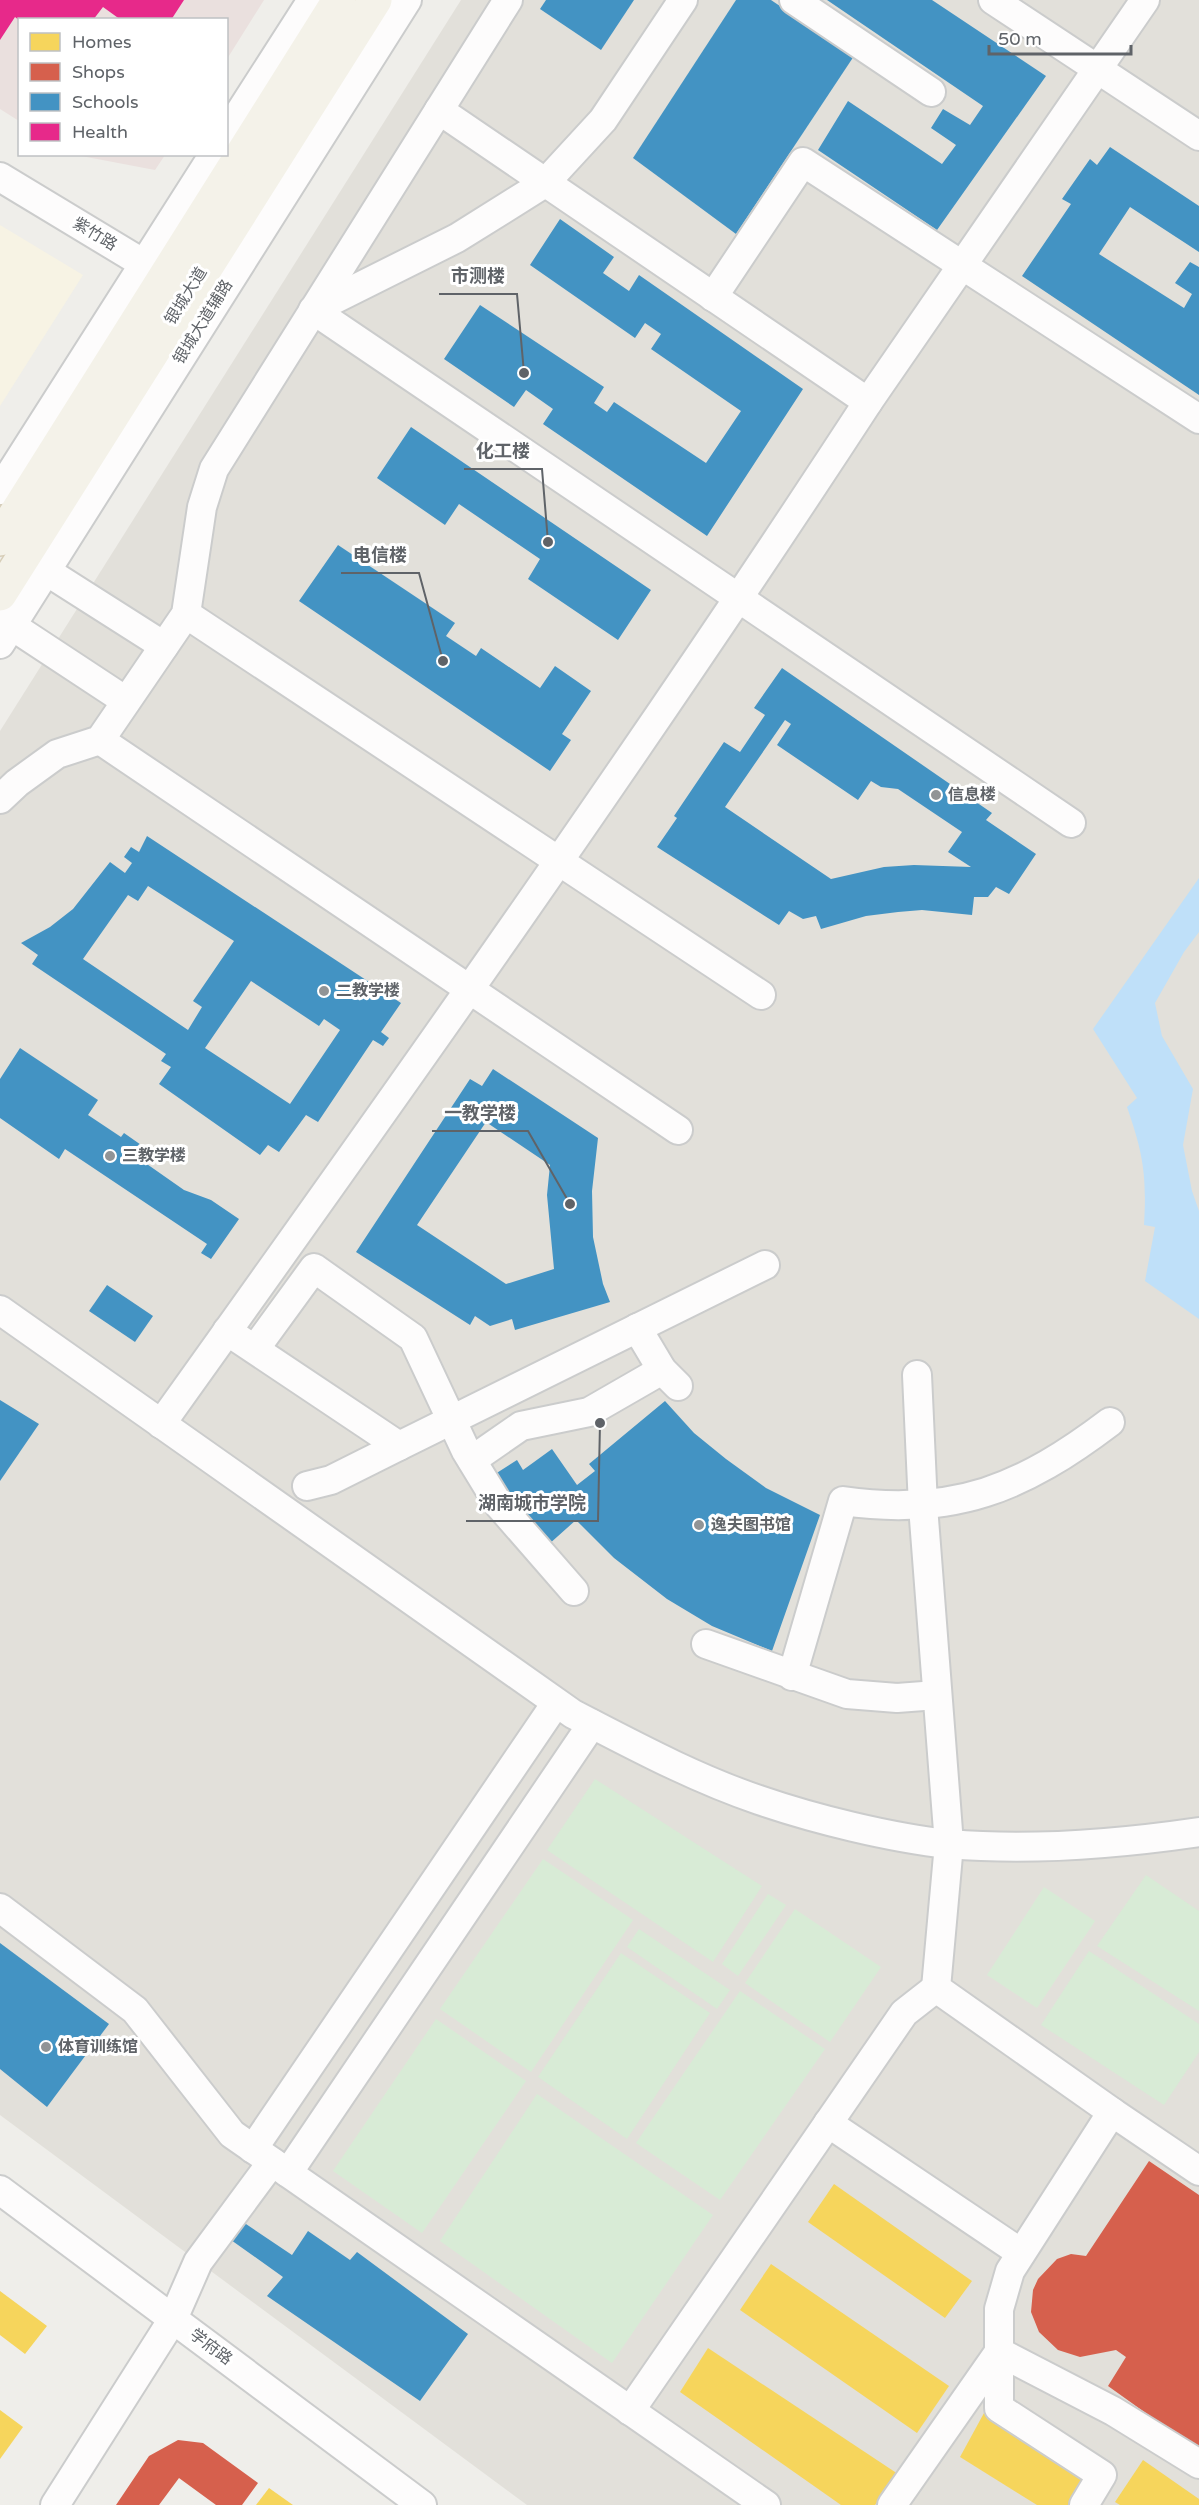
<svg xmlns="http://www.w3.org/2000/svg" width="1199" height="2505" font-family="'Varela Round','Noto Sans SC',sans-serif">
  <rect width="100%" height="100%" fill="#efeeea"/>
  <!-- commercial -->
  <path fill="#f7f3e4" d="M0,225L83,275L0,406Z"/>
  <!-- education -->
  <path fill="#e2e0da" d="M461,0H1199V2505H527L0,2115V731Z"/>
  <!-- medical -->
  <g fill="#eae0de">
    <path d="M0,0H264L227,59L226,20H20L19,121L0,109Z"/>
    <path d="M76,155H165L155,170Z"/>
  </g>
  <!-- green -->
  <g fill="#d8ebd6">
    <path d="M595,1779L762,1886L713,1962L547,1850Z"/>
    <path d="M543,1859L633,1920L531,2072L440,2009Z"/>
    <path d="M1146,1875L1199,1911V2011L1097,1946Z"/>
    <path d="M1044,1887L1095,1921L1037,2008L987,1975Z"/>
    <path d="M768,1894L786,1905L738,1976L722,1964Z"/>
    <path d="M795,1909L881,1967L830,2042L745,1983Z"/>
    <path d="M639,1929L730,1990L717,2009L627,1947Z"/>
    <path d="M1089,1951L1199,2024V2052L1164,2105L1041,2025Z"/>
    <path d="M621,1953L710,2013L627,2139L538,2077Z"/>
    <path d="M740,1991L825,2049L720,2200L636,2143Z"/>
    <path d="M436,2019L526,2081L422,2233L333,2171Z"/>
    <path d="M537,2094L713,2215L612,2363L440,2241Z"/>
  </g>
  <!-- water -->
  <path fill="#bfe0f9" d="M1199,878V932L1184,952L1155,1003L1162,1036L1193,1089L1183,1145L1192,1191L1199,1211V1319L1145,1281L1155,1227L1144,1225C1147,1175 1143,1153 1127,1107L1137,1098L1093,1029Z"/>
  <!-- homes -->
  <g fill="#f6d55c">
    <path d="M834,2184L972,2281L945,2318L808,2222Z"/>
    <path d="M771,2264L949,2386L917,2433L740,2310Z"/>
    <path d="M0,2291L47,2326L25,2354L0,2335Z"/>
    <path d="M708,2348L898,2474L875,2505H841L680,2392Z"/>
    <path d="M0,2410L23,2427L0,2459Z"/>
    <path d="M984,2413L1094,2478L1077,2505H1037L960,2457Z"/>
    <path d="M1143,2460L1199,2499V2505H1120L1115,2502Z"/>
    <path d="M269,2488L293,2505H256Z"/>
  </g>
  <!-- shops -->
  <g fill="#d6604d">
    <path d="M1149,2161L1199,2195V2451L1108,2386L1126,2357L1116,2350L1080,2357L1058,2350L1039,2332L1031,2312L1033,2290L1038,2279L1057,2259L1071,2254L1086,2256Z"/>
    <path d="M178,2440L203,2443L258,2483L242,2505H216L179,2478L159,2505H116L149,2456Z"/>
  </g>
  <!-- schools -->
  <g fill="#4393c3" fill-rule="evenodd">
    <path d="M546,0H634L601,50L540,9Z"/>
    <path d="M736,0H771L854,56L736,234L633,158Z"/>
    <path d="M827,0H932L1046,76L937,230L818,150L848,101L942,164L956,145L931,128L943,109L970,125L983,106Z"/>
    <path d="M1110,147L1199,206V252L1130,207L1099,254L1184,308L1192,294L1175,283L1190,262L1199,267V395L1022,276L1071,204L1062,199L1090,159L1097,165Z"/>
    <path d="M560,219L614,257L603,273L629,291L639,275L803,389L707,536L543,424L553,409L526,390L514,407L444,359L480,305L604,387L594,403L607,412L614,402L706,463L741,411L651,349L661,334L645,323L635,338L530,265Z"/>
    <path d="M411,427L651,590L618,640L528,579L540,559L459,504L445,525L377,478Z"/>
    <path d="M338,545L455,623L446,636L476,656L481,648L540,688L555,666L591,691L562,734L571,740L550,771L299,601Z"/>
    <path d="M782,668L992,813L986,820L1036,854L1009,894L996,887L988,897H974L972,915L922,910L898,912L866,916L821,929L816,916L803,919L789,911L779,925L657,847L677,818L674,816L724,742L740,752L765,715L754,708ZM785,720L791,724L777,745L858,800L871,781L881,787L898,789L962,832L948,852L971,867L914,865L884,867L831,879L725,807Z"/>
    <path d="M147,836L401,1003L381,1032L389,1038L383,1046L373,1040L318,1122L306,1115L279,1152L268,1145L260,1155L159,1084L171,1067L161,1061L166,1054L32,964L38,955L21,943L50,927L73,909L110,862L125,873L132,863L124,857L131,847L139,852ZM148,886L234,941L193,1001L202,1007L188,1030L83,959L128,895L138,901ZM251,981L319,1026L324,1019L340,1030L290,1104L205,1048Z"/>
    <path d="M20,1048L98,1100L88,1115L121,1137L124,1133L144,1147L141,1153L146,1158L144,1162L184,1190L211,1200L239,1219L211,1259L201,1253L207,1244L65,1149L59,1159L0,1118V1079Z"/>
    <path d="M493,1069L598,1138L592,1191L593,1237L603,1284L610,1302L515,1330L512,1319L490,1326L475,1316L470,1325L356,1252L470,1079L482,1086ZM486,1122L550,1165L547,1195L554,1269L506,1284L417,1225Z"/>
    <path d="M107,1285L153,1316L135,1342L89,1311Z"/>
    <path d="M0,1400L39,1424L0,1481Z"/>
    <path d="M665,1401L694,1433L726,1459L766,1488L820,1515L772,1651L712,1626L667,1599L614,1558L576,1520L548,1545L492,1476L517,1460L523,1470L552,1449L577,1485L595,1471L589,1464Z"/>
    <path d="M0,1943L109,2024L47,2107L0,2069Z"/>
    <path d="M243,2222L292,2255L308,2231L350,2260L357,2252L468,2334L420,2401L267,2296L283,2277L231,2240Z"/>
  </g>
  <!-- health -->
  <path fill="#e7298a" d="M0,0H184L171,20H121L103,7L93,20L20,21L15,17L0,40Z"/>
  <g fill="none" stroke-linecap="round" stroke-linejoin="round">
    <defs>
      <g id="minor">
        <path d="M683,0L603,120L545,183L457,238L313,310L1071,823"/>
        <path d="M794,0L931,92"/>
        <path d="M993,0L1199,136"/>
        <path d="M439,110L868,402L1145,0"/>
        <path d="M226,134L312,0"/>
        <path d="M0,177L159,273"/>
        <path d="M713,297L803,162L1199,419"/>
        <path d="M0,490L214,154"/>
        <path d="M32,562L164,646"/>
        <path d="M186,614L761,995"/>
        <path d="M0,618L126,701"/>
        <path d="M0,644L407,0"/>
        <path d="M100,740L678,1130"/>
        <path d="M0,799L17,783L57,754L100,740L186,614L202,507L214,469L508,0"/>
        <path d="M0,1310L573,1714C633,1745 694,1778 759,1800C814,1819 891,1838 949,1844C1032,1851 1117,1844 1199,1832"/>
        <path d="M637,1328L662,1370L678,1386"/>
        <path d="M227,1331L399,1446L765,1265"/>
        <path d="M255,1349L314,1268L413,1338L466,1451L499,1505L574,1591"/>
        <path d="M917,1375L923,1506L949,1844L936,1988L1112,2112"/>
        <path d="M161,1424C402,1087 642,749 868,402"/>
        <path d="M472,1460L521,1426L589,1412L662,1370"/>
        <path d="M307,1486L331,1480L399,1446"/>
        <path d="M706,1644L847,1694L897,1698L937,1695"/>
        <path d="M792,1676L843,1501C954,1517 1023,1488 1110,1422"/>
        <path d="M0,1908L135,2010L232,2134L766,2505"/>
        <path d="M828,2123L1021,2253"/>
        <path d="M253,2149L556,1703"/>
        <path d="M1199,2171L1112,2112L1010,2271L999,2309V2352L1113,2411L1199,2464"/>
        <path d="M288,2173L592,1724"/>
        <path d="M0,2190L422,2505"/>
        <path d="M999,2352V2408L1102,2475L1084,2505"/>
        <path d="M630,2411L904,2013L936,1988"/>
        <path d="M55,2505L173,2319L198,2262L272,2162"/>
        <path d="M892,2505L999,2352"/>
      </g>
      <g id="major">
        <path d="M0,539L339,0"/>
        <path d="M0,594L375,0"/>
      </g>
    </defs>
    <!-- minor casing -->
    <use href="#minor" stroke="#cbcccc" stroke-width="32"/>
    <!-- major casing -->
    <use href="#major" stroke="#d7ceb8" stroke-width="36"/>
    <!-- minor -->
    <use href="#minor" stroke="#fdfcfc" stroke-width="28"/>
    <!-- major -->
    <use href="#major" stroke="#f4f2e9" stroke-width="33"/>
  </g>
  <!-- markers -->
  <g fill="#919496" stroke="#fff" stroke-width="2">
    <circle cx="936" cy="795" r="6"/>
    <circle cx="324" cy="991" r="6"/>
    <circle cx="110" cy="1156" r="6"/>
    <circle cx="699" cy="1525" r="6"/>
    <circle cx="46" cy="2047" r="6"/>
  </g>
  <g text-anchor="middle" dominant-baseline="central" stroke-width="6" stroke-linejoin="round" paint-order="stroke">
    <!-- street labels -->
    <g font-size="16" fill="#5f6368" stroke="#fff">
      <text transform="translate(95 234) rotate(31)">紫竹路</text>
      <text transform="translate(186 296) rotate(-58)">银城大道</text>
      <text transform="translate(203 322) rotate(-58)">银城大道辅路</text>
      <text transform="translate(211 2347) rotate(37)">学府路</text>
    </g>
    <!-- poi labels -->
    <g font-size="16" font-weight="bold" fill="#5f6368" stroke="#fff" text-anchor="start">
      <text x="948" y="795">信息楼</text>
      <text x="336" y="991">二教学楼</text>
      <text x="122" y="1156">三教学楼</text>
      <text x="711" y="1525">逸夫图书馆</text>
      <text x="58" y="2047">体育训练馆</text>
    </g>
  </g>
  <!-- callouts -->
  <path fill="none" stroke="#5f6368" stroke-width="2" d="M524 373L517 294H439M548 542L542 469H464M443 661L419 573H341M570 1204L528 1131H432M600 1423L598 1521H466"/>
  <g fill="#5f6368" stroke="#fff" stroke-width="2">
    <circle cx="524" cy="373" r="6"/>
    <circle cx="548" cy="542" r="6"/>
    <circle cx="443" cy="661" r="6"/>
    <circle cx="570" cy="1204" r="6"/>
    <circle cx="600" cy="1423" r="6"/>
  </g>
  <g font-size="18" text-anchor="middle" font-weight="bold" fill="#5f6368" stroke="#fff" stroke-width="6" stroke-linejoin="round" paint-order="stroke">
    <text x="478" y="282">市测楼</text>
    <text x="503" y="457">化工楼</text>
    <text x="380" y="561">电信楼</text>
    <text x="480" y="1119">一教学楼</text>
    <text x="532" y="1509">湖南城市学院</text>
  </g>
  <!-- legend -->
  <rect x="18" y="18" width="210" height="138" fill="#ffffff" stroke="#bfc1c3" stroke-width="1.5"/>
  <rect x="30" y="33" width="30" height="18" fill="#f6d55c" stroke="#bfc1c3" stroke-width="1.5"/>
  <text x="72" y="48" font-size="18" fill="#5f6368">Homes</text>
  <rect x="30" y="63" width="30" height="18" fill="#d6604d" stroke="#bfc1c3" stroke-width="1.5"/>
  <text x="72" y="78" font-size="18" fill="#5f6368">Shops</text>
  <rect x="30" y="93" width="30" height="18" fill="#4393c3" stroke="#bfc1c3" stroke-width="1.5"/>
  <text x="72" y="108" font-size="18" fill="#5f6368">Schools</text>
  <rect x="30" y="123" width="30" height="18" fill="#e7298a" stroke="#bfc1c3" stroke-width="1.5"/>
  <text x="72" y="138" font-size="18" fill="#5f6368">Health</text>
  <!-- scale -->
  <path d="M989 45v9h142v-9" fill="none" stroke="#5f6368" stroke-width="3"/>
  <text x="998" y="45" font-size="18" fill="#5f6368" stroke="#ffffff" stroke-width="4.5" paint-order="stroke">50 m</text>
</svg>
